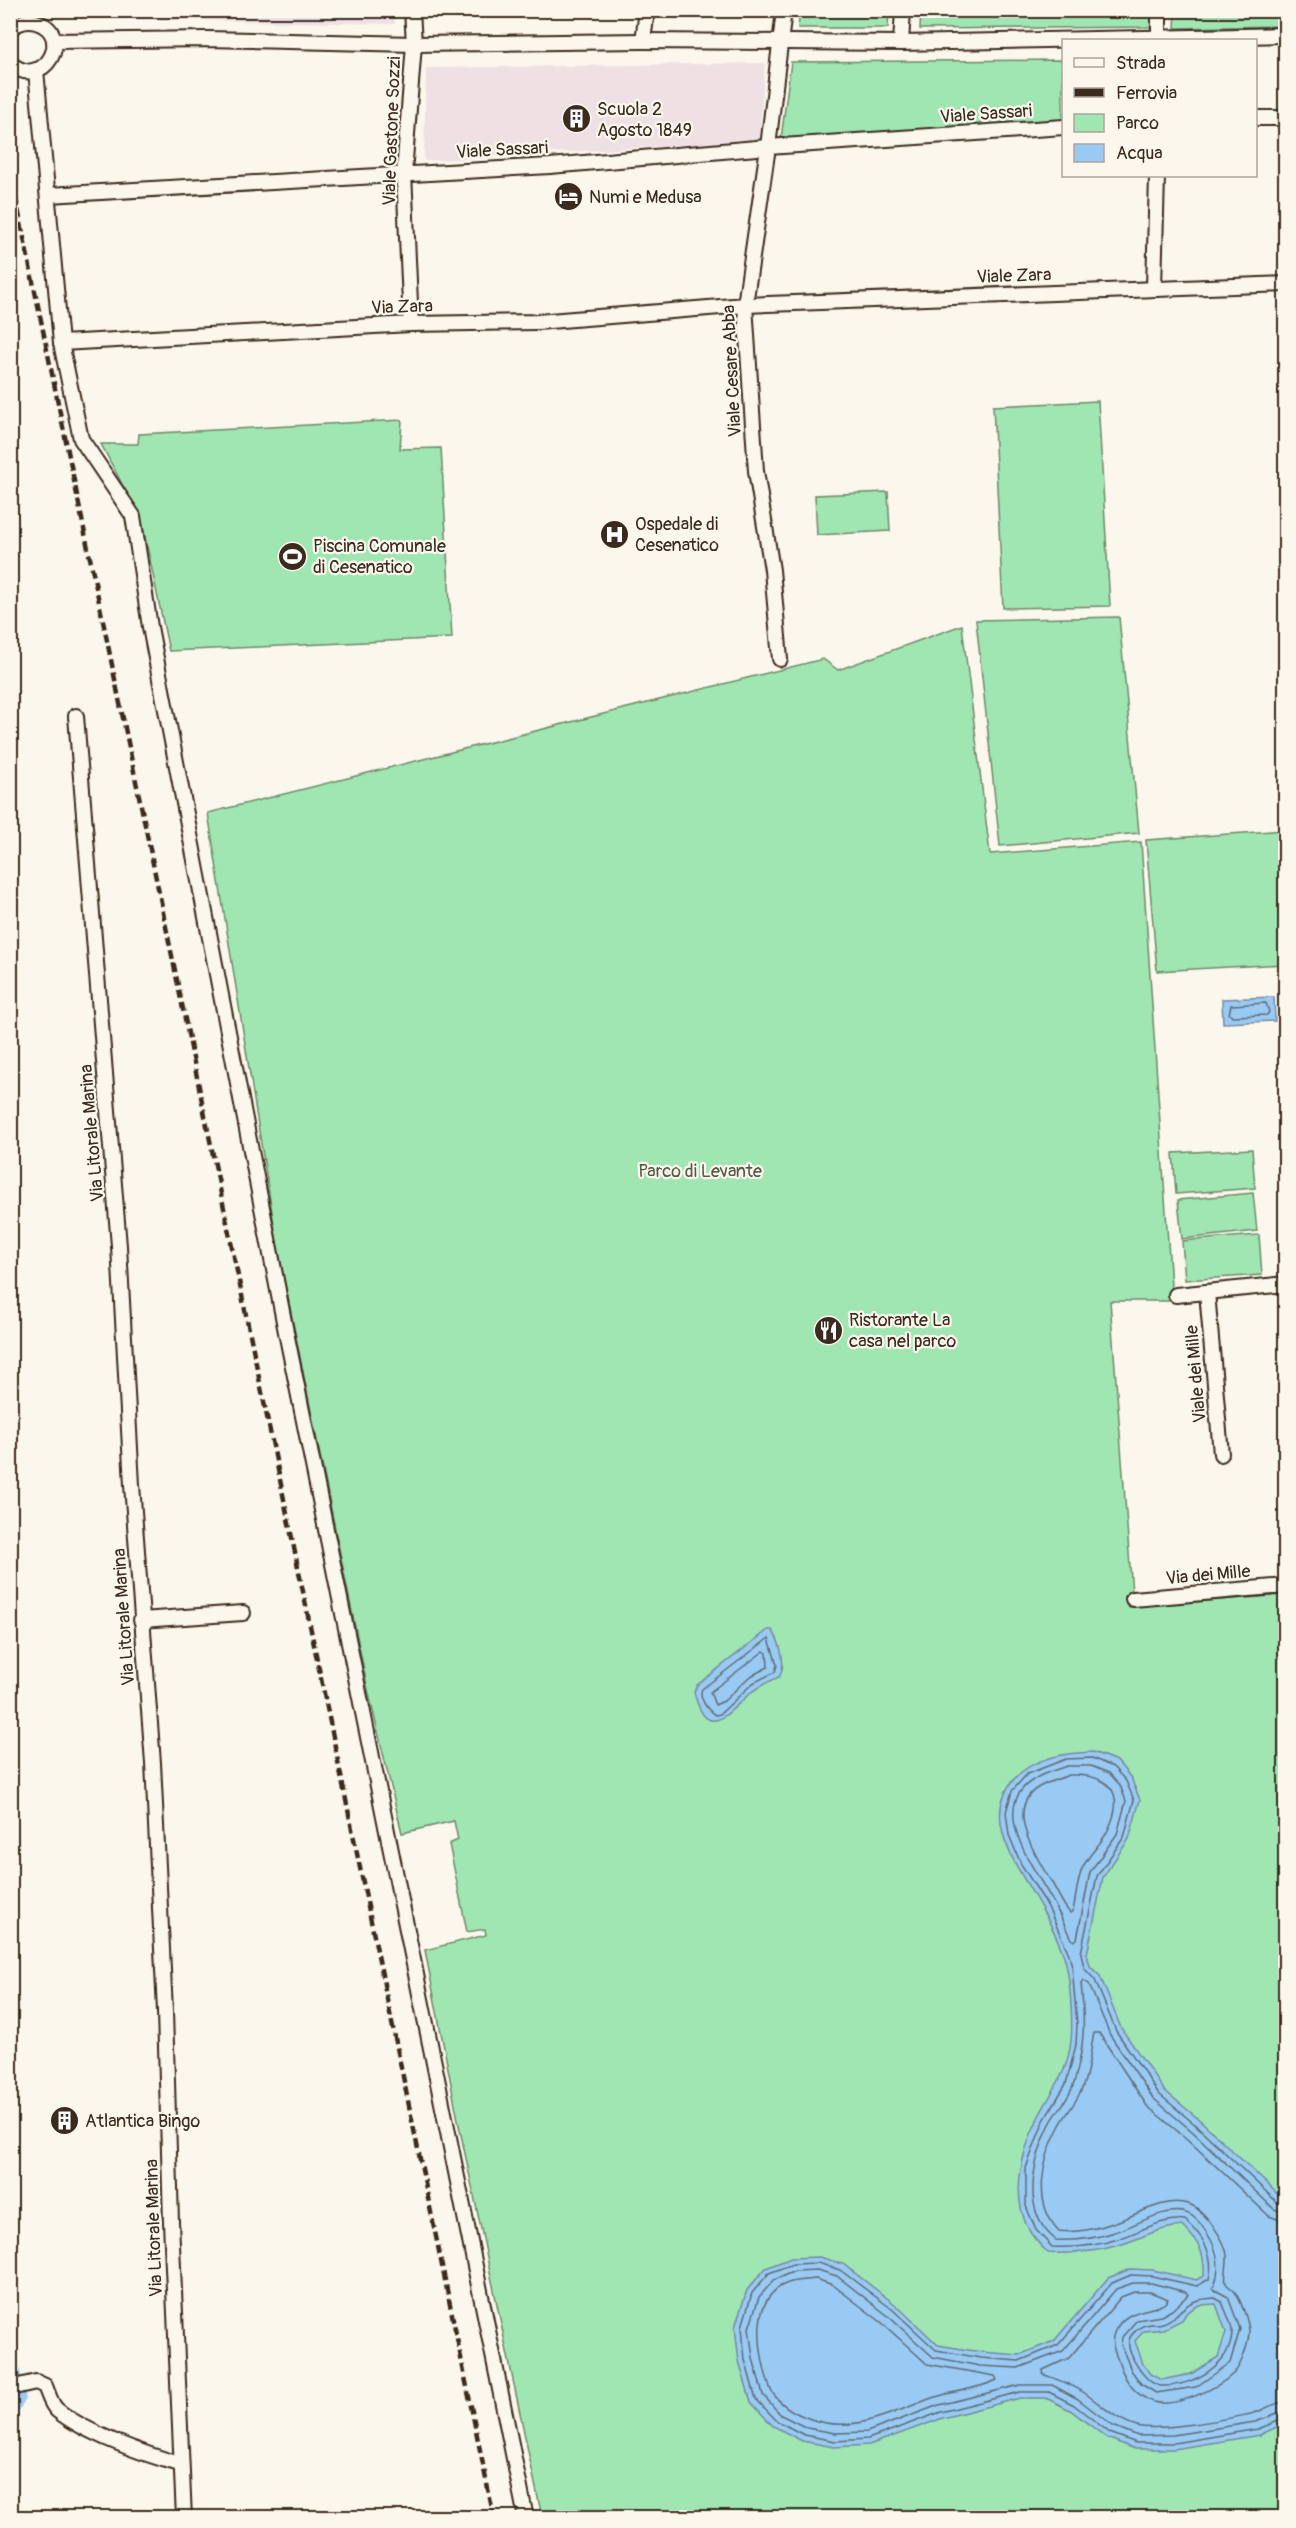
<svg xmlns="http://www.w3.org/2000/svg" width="1296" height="2528" font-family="Pangolin,sans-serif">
  <rect width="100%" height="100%" fill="#fbf7ec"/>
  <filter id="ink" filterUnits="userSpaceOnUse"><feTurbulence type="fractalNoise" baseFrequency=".0167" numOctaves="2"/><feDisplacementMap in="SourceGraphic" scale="12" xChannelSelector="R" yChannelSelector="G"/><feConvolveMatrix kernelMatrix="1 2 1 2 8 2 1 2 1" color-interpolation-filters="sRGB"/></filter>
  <g filter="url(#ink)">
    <!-- built -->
    <g fill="#efe0e4">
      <path d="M131,11L395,10V24L131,19Z"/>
      <path d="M765,63L759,140L424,161L426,68Z"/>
    </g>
    <!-- green -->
    <g fill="#a0e6b3" stroke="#6e8868" stroke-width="1.5">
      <path d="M800,11H889L888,28H798Z"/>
      <path d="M921,11L1152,10V11L1151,27L920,29Z"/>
      <path d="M1176,11H1285V26L1175,28Z"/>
      <path d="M1063,60V120L781,139L791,62Z"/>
      <path d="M1098,401L1110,606L1003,608L993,406Z"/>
      <path d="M402,420L400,449L441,448L452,638L169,651L142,522L101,444H138L139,434Z"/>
      <path d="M888,492L890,531L817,535L815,495Z"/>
      <path d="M1119,617L1139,833L1000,846L976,620Z"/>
      <path d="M962,625L990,854L1141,842L1172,1301H1110L1133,1606L1285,1595V2517H542L459,2125L425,1950L486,1935L485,1929L467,1932L449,1844L458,1840L454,1821L402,1833L368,1690L278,1249L208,813L823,659L838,670Z"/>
      <path d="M1285,830V964L1157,971L1146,840Z"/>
      <path d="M1252,1149L1255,1188L1176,1194L1173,1153Z"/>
      <path d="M1253,1193L1257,1231L1182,1239L1178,1200Z"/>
      <path d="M1259,1235L1262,1275L1185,1280L1182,1241Z"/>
    </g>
    <!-- water -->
    <g fill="#98caf4" stroke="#738a9e" stroke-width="1.5" fill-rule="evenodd">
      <path d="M1274,997L1275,1021L1223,1023L1222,999Z"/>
      <path d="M768,1630H772C780,1641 787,1665 779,1677C768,1682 756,1687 747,1696C724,1717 706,1740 694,1692L697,1685Z"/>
      <path d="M1093,1752L1117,1761L1131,1778L1140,1800L1129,1839L1103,1877L1087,1954L1090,1966L1100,1976L1121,2028L1164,2090L1202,2122L1285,2201V2423L1260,2435L1174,2449H1135L1107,2438L1070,2410L1046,2398H1020L943,2418L869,2445L834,2447L802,2441L773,2426L751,2402L739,2361L735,2327L747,2290L766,2268L791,2258L819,2257L843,2264L896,2305L938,2345L981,2352L1019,2355L1054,2341L1108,2278L1130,2269L1153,2270L1196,2280L1204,2276C1205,2252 1199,2243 1183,2226C1156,2228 1143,2238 1119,2245C1096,2252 1072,2254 1048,2253C1042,2247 1035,2240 1030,2232C1010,2198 1021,2154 1037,2120C1051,2091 1067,2076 1071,2041C1073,2021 1070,1974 1064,1956C1058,1939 1049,1921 1040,1906C1020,1869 979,1820 1014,1779C1034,1757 1065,1753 1093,1752ZM1216,2304L1226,2332L1218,2357L1191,2374L1161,2380L1150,2374L1143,2364L1135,2341L1144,2331L1164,2329L1182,2320L1187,2312L1199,2305Z"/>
    </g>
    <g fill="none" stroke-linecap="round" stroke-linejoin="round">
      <!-- shore -->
      <g stroke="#606a74" stroke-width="1.5">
        <path d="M1266,1003L1269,1012L1267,1015L1232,1016L1229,1014L1231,1005Z"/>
        <path d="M769,1638L777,1665L775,1672L753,1683L720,1714L715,1715C707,1710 698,1697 702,1689Z"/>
        <path d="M764,1651L767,1653L768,1667L749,1677L724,1701L715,1705L710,1692Z"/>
        <path d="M1067,1766H1091L1109,1773L1120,1785L1126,1801L1117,1834L1090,1872L1077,1939L1074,1941L1071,1939C1065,1927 1060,1914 1053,1902C1037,1871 986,1809 1033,1780C1042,1773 1056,1770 1067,1766Z"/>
        <path d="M1069,1775C1108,1774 1127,1791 1108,1830C1102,1844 1088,1854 1082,1869C1077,1882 1076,1897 1073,1911L1070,1913C1062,1905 1056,1888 1049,1878C1035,1855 1004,1807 1039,1787C1048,1782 1059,1779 1069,1775Z"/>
        <path d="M1286,2205L1279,2204L1198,2127L1159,2094L1116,2031L1095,1980L1084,1968L1081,1953L1097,1876L1124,1837L1134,1800L1126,1781L1113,1767L1092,1758L1066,1759L1027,1774L1012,1791L1006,1812L1009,1835L1021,1864L1047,1905L1069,1954L1072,1967L1077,2024L1076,2045L1066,2084L1043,2122L1026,2168V2206L1036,2230L1052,2247C1073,2248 1097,2246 1118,2239C1140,2232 1160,2218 1185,2220C1203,2235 1215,2256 1209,2279L1197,2286L1152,2276L1131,2275L1112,2283L1058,2345L1019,2361L981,2358L936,2350L892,2309L840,2270L818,2263L793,2264L769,2273L752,2293L742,2327L745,2360L756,2399L777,2421L804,2435L835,2441L868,2439L941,2412L1020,2392H1049L1074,2405L1110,2433L1136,2443H1174L1258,2429L1286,2418"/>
        <path d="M1286,2213L1274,2209L1193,2132L1153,2098L1110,2035L1089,1984L1083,1980L1081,1983C1085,2023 1085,2044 1074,2083C1070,2099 1056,2111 1049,2126C1033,2161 1020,2213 1056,2240C1075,2241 1097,2238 1115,2232C1135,2226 1165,2206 1186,2213C1197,2216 1206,2231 1211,2240C1220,2257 1220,2272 1213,2289L1228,2297L1240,2329L1230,2363L1196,2387L1156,2393L1141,2384L1131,2370L1121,2345L1122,2337L1137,2320L1161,2316L1172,2310L1188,2295L1186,2292L1151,2283H1133L1116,2289L1063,2351L1018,2368L980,2366L933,2357L887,2315L837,2276L817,2270L795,2271L774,2280L759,2297L749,2328L753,2358L763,2395L781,2415L807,2428L835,2433L867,2432L939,2405L1020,2385H1052L1078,2399L1113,2426L1138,2436L1173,2435L1255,2422L1286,2411"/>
        <path d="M1286,2222L1269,2216L1187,2139L1147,2106L1099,2033H1094C1090,2052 1089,2074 1081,2091C1075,2104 1065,2115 1059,2127C1042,2159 1032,2203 1059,2231C1075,2233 1097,2229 1113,2223C1135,2216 1167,2195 1191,2205C1204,2210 1226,2241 1227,2255C1228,2264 1224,2275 1226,2283C1227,2286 1233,2289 1235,2292C1241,2301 1248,2320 1249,2331C1249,2342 1242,2365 1234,2373C1219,2388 1176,2408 1154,2402C1135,2396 1125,2381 1119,2363C1115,2353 1110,2343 1114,2333C1126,2303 1161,2314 1168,2299L1150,2292H1134L1121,2297L1069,2358L1043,2370L1042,2374C1055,2379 1070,2383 1083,2392C1101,2404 1115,2420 1137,2426C1161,2432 1225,2419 1251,2414C1263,2411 1273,2402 1286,2402"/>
        <path d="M816,2279L833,2285L881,2322L927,2364L995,2376L997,2380C978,2389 955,2391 935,2397C894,2411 853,2436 808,2418C794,2413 780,2404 772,2392C769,2387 768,2380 766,2375C759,2348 751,2304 781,2286C792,2280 804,2280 816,2279Z"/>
        <path d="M1215,2298L1222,2302C1225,2311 1233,2324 1232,2333C1231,2365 1192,2387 1162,2386C1147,2386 1126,2354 1129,2341C1129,2336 1137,2329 1141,2327C1147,2323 1156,2325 1163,2323C1174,2320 1177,2312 1185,2307C1194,2299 1204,2299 1215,2298Z"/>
      </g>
      <!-- canal -->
      <path stroke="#98caf4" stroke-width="15" d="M10,2362L18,2397L10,2411"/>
      <defs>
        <g id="minor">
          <path d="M10,29C18,22 26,19 36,22C76,34 43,93 10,63"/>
          <path d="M1159,40V10"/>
          <path d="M54,41L207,39L414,44L643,41L901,43L1286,35"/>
          <path d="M643,41L647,10"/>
          <path d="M901,43L903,10"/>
          <path d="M36,70L61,343L81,439L133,516L150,627L286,1332L526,2518"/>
          <path d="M1256,118H1286"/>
          <path d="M49,195L550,166L768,147L1064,127"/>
          <path d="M1154,288L1157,176"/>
          <path d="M411,324L404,173L414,44L412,10"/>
          <path d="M61,343L411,324L537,322L745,305L1286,284"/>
          <path d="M780,659L772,570L756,471L745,305L768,147L784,10"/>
          <path d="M76,716L119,1246L132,1485L153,1763L165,2011L171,2222L184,2518"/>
          <path d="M1207,1292L1221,1454"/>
          <path d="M1176,1295L1286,1284"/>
          <path d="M1133,1599L1286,1586"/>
          <path d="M141,1620L243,1613"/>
          <path d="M10,2388L36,2382L45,2386C48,2393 51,2405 57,2410C85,2433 146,2455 180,2464"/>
        </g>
      </defs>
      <!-- minor casing -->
      <use href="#minor" stroke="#3b2a1e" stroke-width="18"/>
      <!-- minor -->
      <use href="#minor" stroke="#fbf7ec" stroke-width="14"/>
      <!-- rail -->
      <path stroke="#3b2a1e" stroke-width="4.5" stroke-dasharray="9 4.5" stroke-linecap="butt" d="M10,170L494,2518"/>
    </g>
  </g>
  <!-- icons -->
  <defs>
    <symbol id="building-disc" viewBox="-11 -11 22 22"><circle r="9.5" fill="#3b2a1e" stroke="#fbf7ec"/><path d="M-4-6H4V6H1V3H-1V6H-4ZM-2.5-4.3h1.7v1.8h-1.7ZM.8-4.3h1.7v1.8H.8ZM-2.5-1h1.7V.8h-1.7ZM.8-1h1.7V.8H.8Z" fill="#fff"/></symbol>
    <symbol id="hotel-disc" viewBox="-11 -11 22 22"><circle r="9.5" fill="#3b2a1e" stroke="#fbf7ec"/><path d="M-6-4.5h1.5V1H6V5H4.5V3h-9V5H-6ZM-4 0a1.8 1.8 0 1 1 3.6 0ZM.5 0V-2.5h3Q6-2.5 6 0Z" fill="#fff"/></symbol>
    <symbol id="hospital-disc" viewBox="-11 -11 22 22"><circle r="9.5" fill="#3b2a1e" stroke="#fbf7ec"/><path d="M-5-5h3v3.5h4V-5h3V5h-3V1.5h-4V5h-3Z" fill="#fff"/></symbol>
    <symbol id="stadium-disc" viewBox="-11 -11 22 22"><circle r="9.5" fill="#3b2a1e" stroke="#fbf7ec"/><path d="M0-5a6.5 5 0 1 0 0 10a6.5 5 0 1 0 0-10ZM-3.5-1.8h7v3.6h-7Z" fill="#fff"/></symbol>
    <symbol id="restaurant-disc" viewBox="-11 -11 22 22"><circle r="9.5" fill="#3b2a1e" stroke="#fbf7ec"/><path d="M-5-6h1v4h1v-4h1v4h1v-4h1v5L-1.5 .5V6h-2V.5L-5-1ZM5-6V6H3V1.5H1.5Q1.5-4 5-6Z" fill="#fff"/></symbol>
  </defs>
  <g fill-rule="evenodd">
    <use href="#building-disc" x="560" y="102" width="33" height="33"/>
    <use href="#hotel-disc" x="552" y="180" width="33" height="33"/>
    <use href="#hospital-disc" x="598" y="518" width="33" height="33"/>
    <use href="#stadium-disc" x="276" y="540" width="33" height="33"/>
    <use href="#restaurant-disc" x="812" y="1314" width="33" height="33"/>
    <use href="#building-disc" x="48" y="2104" width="33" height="33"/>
  </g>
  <g text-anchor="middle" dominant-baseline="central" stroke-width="4.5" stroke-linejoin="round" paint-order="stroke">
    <!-- poi labels -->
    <g font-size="18" fill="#3b2a1e" stroke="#fbf7ec" text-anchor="start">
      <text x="597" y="109">Scuola 2<tspan x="597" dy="21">Agosto 1849</tspan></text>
      <text x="589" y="197">Numi e Medusa</text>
      <text x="635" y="524">Ospedale di<tspan x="635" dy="21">Cesenatico</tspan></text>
      <text x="313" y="546">Piscina Comunale<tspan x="313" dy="21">di Cesenatico</tspan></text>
      <text x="849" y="1320">Ristorante La<tspan x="849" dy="21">casa nel parco</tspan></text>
      <text x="85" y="2121">Atlantica Bingo</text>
    </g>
    <!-- street labels -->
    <g font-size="18" fill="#3b2a1e" stroke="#fbf7ec">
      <text transform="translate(986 114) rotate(-4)">Viale Sassari</text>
      <text transform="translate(392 131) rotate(-88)">Viale Gastone Sozzi</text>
      <text transform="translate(502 150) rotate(-3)">Viale Sassari</text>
      <text transform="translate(1014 276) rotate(-2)">Viale Zara</text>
      <text transform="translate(402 307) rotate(-2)">Via Zara</text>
      <text transform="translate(732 371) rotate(-93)">Viale Cesare Abba</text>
      <text transform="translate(92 1133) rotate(-95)">Via Litorale Marina</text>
      <text transform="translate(1196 1374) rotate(-95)">Viale dei Mille</text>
      <text transform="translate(1208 1575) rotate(-5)">Via dei Mille</text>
      <text transform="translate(124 1617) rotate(-94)">Via Litorale Marina</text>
      <text transform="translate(154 2228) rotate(-92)">Via Litorale Marina</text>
    </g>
    <!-- park labels -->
    <g font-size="18" fill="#545943" stroke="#fbf7ec">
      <text x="700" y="1171">Parco di Levante</text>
    </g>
  </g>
  <!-- margin -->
  <rect width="1296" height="2528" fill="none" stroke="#fbf7ec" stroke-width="36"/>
  <rect x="18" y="18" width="1260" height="2492" fill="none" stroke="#3b2a1e" stroke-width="2" filter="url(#ink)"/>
  <!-- legend -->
  <rect x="1062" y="39" width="195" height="138" fill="#fbf7ec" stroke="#aea59a" stroke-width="1.5"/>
  <rect x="1074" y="58" width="30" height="9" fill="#fbf7ec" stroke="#aea59a" stroke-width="1.5"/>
  <text x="1116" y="69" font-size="18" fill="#3b2a1e">Strada</text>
  <rect x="1074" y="88" width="30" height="9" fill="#3b2a1e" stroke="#aea59a" stroke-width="1.5"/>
  <text x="1116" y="99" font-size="18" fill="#3b2a1e">Ferrovia</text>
  <rect x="1074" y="114" width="30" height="18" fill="#a0e6b3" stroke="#aea59a" stroke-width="1.5"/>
  <text x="1116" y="129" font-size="18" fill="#3b2a1e">Parco</text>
  <rect x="1074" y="144" width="30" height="18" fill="#98caf4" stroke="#aea59a" stroke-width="1.5"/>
  <text x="1116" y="159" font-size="18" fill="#3b2a1e">Acqua</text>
</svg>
